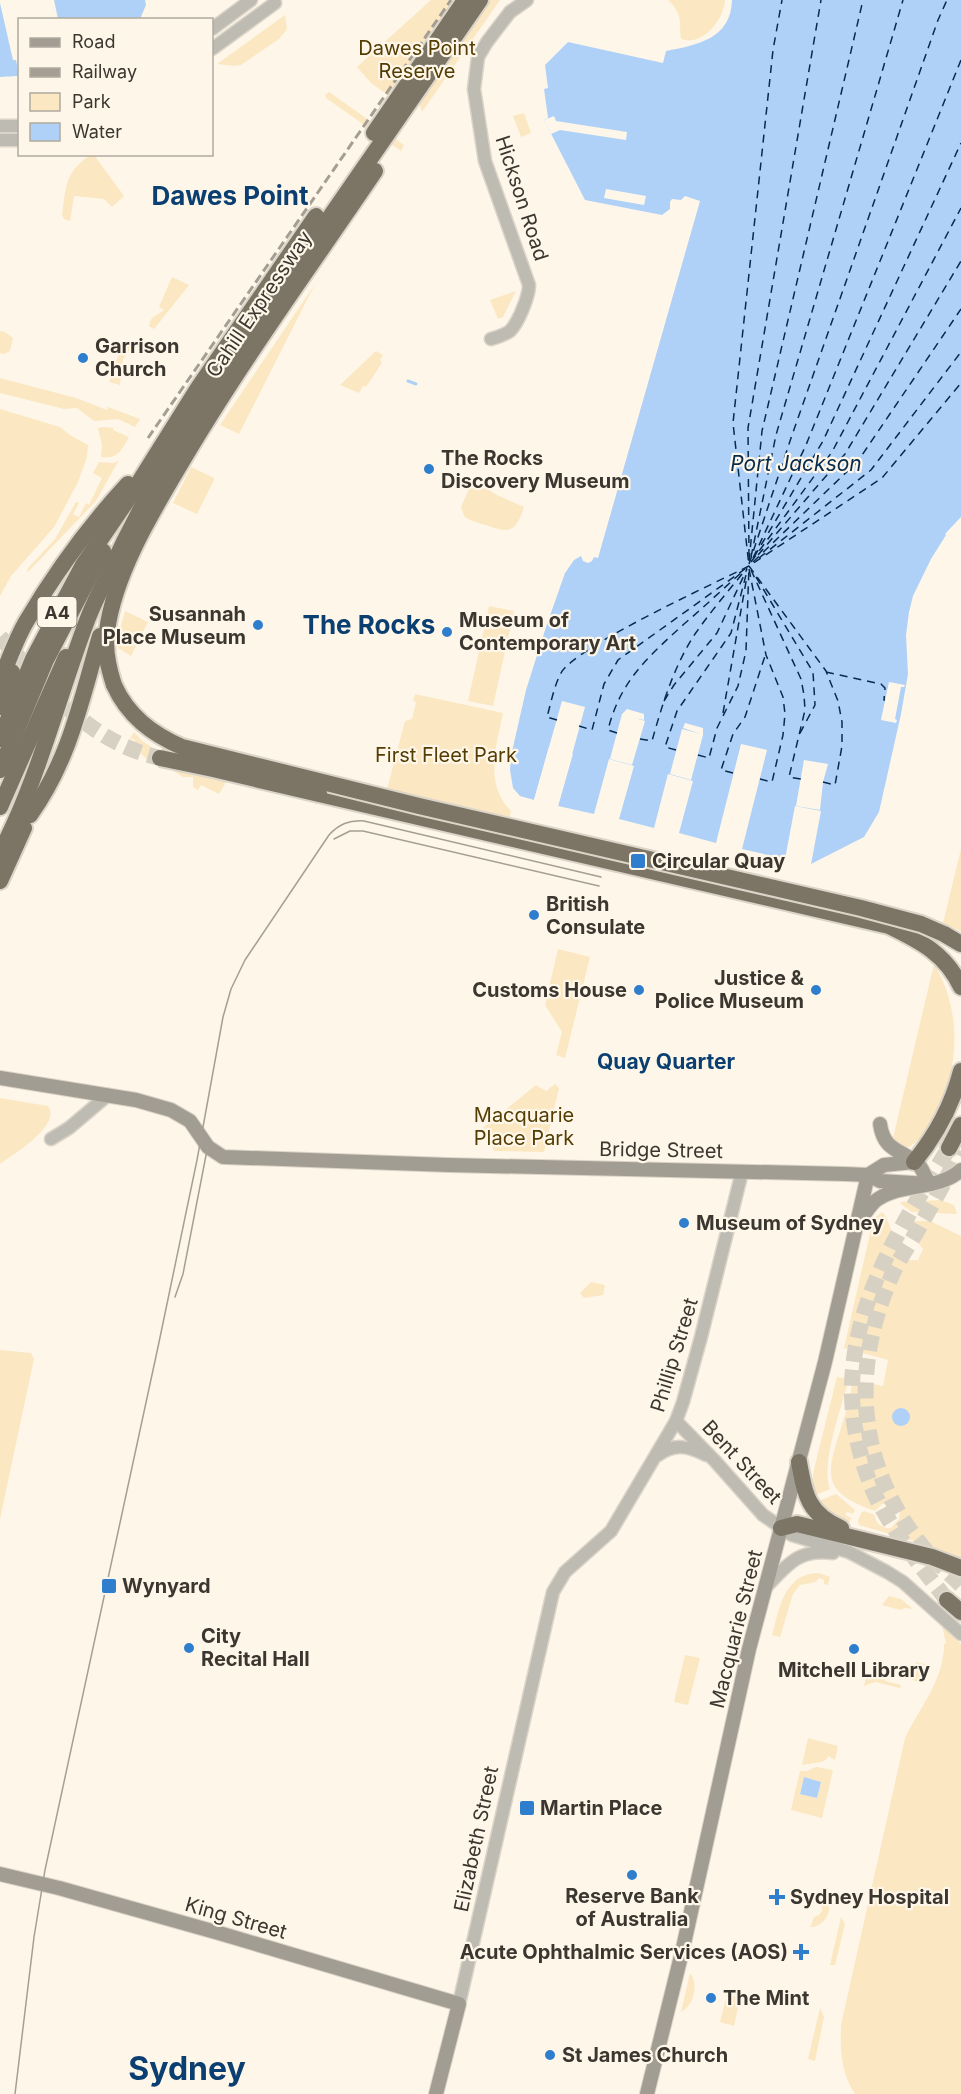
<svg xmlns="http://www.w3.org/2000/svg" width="961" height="2094" font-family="Inter,sans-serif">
  <rect width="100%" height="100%" fill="#fef7e9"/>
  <!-- green -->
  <g fill="#fbe7c1" fill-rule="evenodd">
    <path d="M431,0H500L422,112L419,103L405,94L398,102L371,83L357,67Z"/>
    <path d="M668,0H725C724,20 702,47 681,39C679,22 683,14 668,0Z"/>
    <path d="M285,15L287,29L279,39L241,65L234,66L217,64Z"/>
    <path d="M329,92L404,145L401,151L326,98L325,95Z"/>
    <path d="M524,113L531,133L521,137L513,116Z"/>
    <path d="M92,154L94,155L124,196L112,207L104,199L74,196L70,221L64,219L62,215C66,186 65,171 92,154Z"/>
    <path d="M172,277L189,285L154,329L149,326C150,316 158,315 164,310L159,307Z"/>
    <path d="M315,284L239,434L220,425Z"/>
    <path d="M516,291L503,317L498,319L490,300Z"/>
    <path d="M0,331L5,332L13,338L10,351L4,354L0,353Z"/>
    <path d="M128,343L133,345L123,359L120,385L109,382C114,369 117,352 128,343Z"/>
    <path d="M376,351L383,355L380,360L382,363L366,387L363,386L359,393L340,385Z"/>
    <path d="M0,378L76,398L107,410L108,407L140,419L135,427L118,419L94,421L77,408L64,409L0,393Z"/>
    <path d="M0,409L60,427L70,435L88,445L87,457L78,482L54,527L11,576L0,596Z"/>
    <path d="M103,427L113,428V430L129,437C122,450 117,460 101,457L102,445L98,428Z"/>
    <path d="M119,460L96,501L27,573L28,568L55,539L76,502L79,503L73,514L79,517L86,503L89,505L102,478L93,473L99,462L114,463Z"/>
    <path d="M191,467L214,478V480L197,514L173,503Z"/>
    <path d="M473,480L497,495L524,507C516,532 510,534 486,525C478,523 470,521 464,516L461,507Z"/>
    <path d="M489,606L514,611L493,706L468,701Z"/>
    <path d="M125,611L148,622L131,656L118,648L120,629Z"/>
    <path d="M415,694L503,713C496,747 484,784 511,811L509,820L386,793L405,721L412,719L416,702L413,701Z"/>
    <path d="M134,732L142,741L158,751L155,762L149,761L139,752L142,745L135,744L134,739H130Z"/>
    <path d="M169,768L180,769V771L228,779L219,794L201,785L198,790L193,787V777H183Z"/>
    <path d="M961,849V931L943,923Z"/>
    <path d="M558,949L590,957L565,1058L556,1055L562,1032L545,1005Z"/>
    <path d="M934,964C961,1008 961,1067 935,1115C928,1128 919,1144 904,1149L897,1145L893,1138Z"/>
    <path d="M555,1084L559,1088L544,1152L494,1151L483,1128L536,1085L546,1091Z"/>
    <path d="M0,1098L48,1106C62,1125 14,1154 0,1164Z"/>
    <path d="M940,1200L954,1205L957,1214L912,1212L902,1205L900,1202Z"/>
    <path d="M882,1212L885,1215L894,1236L898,1237L906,1249V1251L902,1254L906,1260H917V1262L923,1249L907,1228L911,1221H930L961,1236V1561L914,1541L859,1525L858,1521L861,1513L864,1511L875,1515C875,1524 883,1529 891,1528L899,1519L900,1512L893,1504H882L875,1511C820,1491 826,1475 842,1425C847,1410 850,1395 853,1380L883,1386L888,1360L844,1348L872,1225L876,1217Z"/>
    <path d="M591,1282L605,1285L603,1295L584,1298L580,1293Z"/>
    <path d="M0,1350L31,1353L34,1359L0,1519Z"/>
    <path d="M837,1377L849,1379C842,1406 820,1464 830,1489L816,1495L814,1494L813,1475L815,1465Z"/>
    <path d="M836,1494L855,1510L853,1514L847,1512L845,1515L852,1518L849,1522L829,1514L820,1503L821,1500Z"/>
    <path d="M819,1573L830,1577L828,1585L824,1584V1580L819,1578L816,1582L800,1585L793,1594L780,1637L772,1635C779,1609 784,1573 819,1573Z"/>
    <path d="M889,1596L901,1599L913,1609L905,1608L900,1610L882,1605Z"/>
    <path d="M942,1626L961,1644V2094H855C841,2073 840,2049 841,2025L905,1738C920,1707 944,1680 944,1644L946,1643Z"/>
    <path d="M685,1655L700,1658L688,1705L674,1702Z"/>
    <path d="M916,1662L929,1665L923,1683L912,1680Z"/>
    <path d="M867,1673L886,1677L885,1681L901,1685L900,1688L875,1682L864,1686Z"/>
    <path d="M808,1738L838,1746L835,1760L828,1756L827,1759L821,1762L802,1765Z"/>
    <path d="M816,1767L833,1770L822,1818L791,1810L800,1771H807ZM804,1777L821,1782L817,1798L800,1793Z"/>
    <path d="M817,1890L824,1892C826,1896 829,1901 829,1906C830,1918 820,1928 808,1927L811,1926L814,1917L819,1915L822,1911L821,1905L818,1902L820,1894Z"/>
    <path d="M841,1917L845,1924L835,1965H830Z"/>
    <path d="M690,1973C699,1985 694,2005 681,2012Z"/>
    <path d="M727,1994L740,1998L734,2026L720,2022Z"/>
    <path d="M820,2008L824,2017L815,2061L808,2059Z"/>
  </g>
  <!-- water -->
  <g fill="#b0d1f7">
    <path d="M54,0H145L146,5L140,19H58Z"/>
    <path d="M732,0H961V517L945,534L946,535L931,559L913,596L909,612L906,635L908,674L901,714L879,812L864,837L811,864L821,811L795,806L785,859L742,849L767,750L741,744L716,843L679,833L693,781L668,774L654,828L619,819L634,766L609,759L594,814L558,806L573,754L549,747L534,800L520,796L513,788L510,770L511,756L526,690L546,627L565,573L574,560L581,556L583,561L588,563L592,561L594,557L598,558L700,201L685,196L681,200L672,199L670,202V209L662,215L585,200L544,120L548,118L544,89L548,88L545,65L568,42L663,63L666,51C697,45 731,39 732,0Z"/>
    <path d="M0,3L13,60H16L19,74L17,76L0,77Z"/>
    <circle cx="901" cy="1417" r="9"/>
    <path d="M804,1777L821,1782L817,1798L800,1794Z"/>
  </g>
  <!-- pier -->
  <g fill="#fef7e9">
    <path d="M554,116L556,121L627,132L626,140L560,130L551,134L544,120Z"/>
    <path d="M606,189L646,196L644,205L604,198Z"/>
    <path d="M889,682L905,685L904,687H901L895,719L897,720L896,723L881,720Z"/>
    <path d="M562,701L585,707L558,806L556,805L569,755L551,750L536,801L534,800Z"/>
    <path d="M627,709L644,714V720L635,718L645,721L632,765L610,759L622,714Z"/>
    <path d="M685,723L703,728V735L691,780L670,774L682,729L701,734L683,728Z"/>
    <path d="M804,760L828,764L823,782L820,810L796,806Z"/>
  </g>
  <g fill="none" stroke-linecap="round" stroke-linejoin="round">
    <!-- stream -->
    <path stroke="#b0d1f7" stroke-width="3" d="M408,381L416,384"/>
    <!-- ferry -->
    <g stroke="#072b4d" stroke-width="1.5" stroke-dasharray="8 6" stroke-linecap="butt">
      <path d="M758,555L845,454L961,261"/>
      <path d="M749,557L748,428L821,0"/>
      <path d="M751,557L776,435L903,0"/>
      <path d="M754,557L823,441L961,143"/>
      <path d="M753,558L806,445L961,60"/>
      <path d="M759,558L871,470L961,352"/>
      <path d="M749,561L762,431L863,0"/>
      <path d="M751,562L832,452L961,208"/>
      <path d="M753,562L858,461L961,309"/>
      <path d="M749,564L791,438L938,20L947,0"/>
      <path d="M749,569L766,655L783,697L785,714L783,735L772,782L760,779"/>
      <path d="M751,570L801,679L804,695L805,710L789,777L801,779"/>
      <path d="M756,577L813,672L815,705L799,735"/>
      <path d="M826,672L881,684L885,688L884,700H885"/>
      <path d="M664,701L674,685L717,633L747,569"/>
      <path d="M723,713L747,576"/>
      <path d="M557,720L547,717C551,703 554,686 561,673C575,647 715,583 749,566L733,423L773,50L782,0"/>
      <path d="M579,726L592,730L604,684L618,660L745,569"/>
      <path d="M617,733L608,730C620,681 648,657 684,624C704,607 723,589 742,572"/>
      <path d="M640,739L652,741C662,705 674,666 695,634C711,611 730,589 747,568"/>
      <path d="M676,750L665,747L677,711L731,633L747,571"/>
      <path d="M698,755L709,758L717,728L738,686L746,651L749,566"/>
      <path d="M733,773L721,770L733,734L745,717L765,656"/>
      <path d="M823,782L835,785L842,746V722L838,701L826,671L749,566L882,478L961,383"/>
    </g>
    <!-- motorway-tunnel -->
    <g stroke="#d7d1c4" stroke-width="16" stroke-dasharray="16 8" stroke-linecap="butt">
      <path d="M0,637C47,688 88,742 160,758"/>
      <path d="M961,1585C950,1574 938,1564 928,1553C857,1471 849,1372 892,1275C900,1257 912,1241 921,1224C935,1200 948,1175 961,1151"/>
      <path d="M947,1600C921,1567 894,1533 875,1495C867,1477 861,1458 857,1439C834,1329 894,1237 949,1148"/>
    </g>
    <defs>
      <g id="tertiary">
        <path d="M212,29L251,0"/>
        <path d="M212,49L275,3"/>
        <path d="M0,126H20"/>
        <path d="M0,140H20"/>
        <path d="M491,339C498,337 504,335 510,331C518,323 529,297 529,285L485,161L474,89L478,57L487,42L510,12L527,0"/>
        <path d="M51,1139L69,1128L108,1095"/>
        <path d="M676,1421L715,1461L763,1515L792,1535L849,1552L887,1572L903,1582L961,1634"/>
        <path d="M658,1455C675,1443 688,1446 706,1455"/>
        <path d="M766,1587C787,1565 799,1548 833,1553"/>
        <path d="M459,2004L553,1592L565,1572L611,1531L676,1421L683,1402L701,1337L742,1172"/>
      </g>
      <g id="secondary">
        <path d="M0,1078L136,1100L171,1110L190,1121L208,1147L223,1157L448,1165L845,1174L868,1175L880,1181L930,1184"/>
        <path d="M880,1124C884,1152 901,1149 918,1164C923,1169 925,1178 930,1184"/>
        <path d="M868,1175L884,1165L914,1162"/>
        <path d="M860,1221C864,1215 868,1208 874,1202C897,1182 937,1192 961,1170"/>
        <path d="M0,1874L59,1888L219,1933L459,2004L436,2094"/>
        <path d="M647,2094L683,1948L749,1649L825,1362L868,1175"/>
      </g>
      <g id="motorway">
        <path d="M374,133L465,0"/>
        <path d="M0,682C8,662 15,641 26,622C55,573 89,526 128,484"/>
        <path d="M114,685C108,667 104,650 107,631C114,576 149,517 177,470C237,367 308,270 375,171"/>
        <path d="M0,707L12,672"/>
        <path d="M0,739L33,659L83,565L131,495L198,388L316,216"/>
        <path d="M0,770L46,660L103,551"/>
        <path d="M319,794L889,926C920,941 946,954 961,987"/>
        <path d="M0,807L66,657"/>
        <path d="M30,815C70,759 81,700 100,636"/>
        <path d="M0,853C39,779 58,696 88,618C94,602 103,585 111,569C145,495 186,427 231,360L480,0"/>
        <path d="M0,881L24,828"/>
        <path d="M944,934L961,944"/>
        <path d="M949,1148L961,1125"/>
        <path d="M914,1162C937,1134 952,1106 961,1071"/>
        <path d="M799,1462C805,1495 808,1514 841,1528"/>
        <path d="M781,1528L797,1524L932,1557L961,1568"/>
        <path d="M947,1600L961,1612"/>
      </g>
    </defs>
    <!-- tertiary casing -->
    <use href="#tertiary" stroke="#dbd4c8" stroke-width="15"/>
    <!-- secondary casing -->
    <use href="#secondary" stroke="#dbd4c8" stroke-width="16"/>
    <!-- motorway casing -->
    <use href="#motorway" stroke="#dbd4c8" stroke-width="20"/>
    <!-- tertiary -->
    <use href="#tertiary" stroke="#bebbb3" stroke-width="12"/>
    <!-- secondary -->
    <use href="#secondary" stroke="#a29d92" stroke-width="14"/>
    <!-- motorway -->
    <use href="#motorway" stroke="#7c7465" stroke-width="16"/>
    <!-- tram -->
    <g stroke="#a49e94" stroke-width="1.5">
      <path d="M334,839L350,831H363L599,886"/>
      <path d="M175,1297L183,1274L208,1145"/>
      <path d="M15,2094L34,1937L45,1870L158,1347L197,1160L223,1017L231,989L245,960L329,835C339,824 349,820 364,821L601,877"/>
    </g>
    <!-- rail -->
    <path stroke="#a49e94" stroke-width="3" stroke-dasharray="9 4.5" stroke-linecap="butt" d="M148,438L451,0"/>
    <defs>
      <g id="motorway-bridge">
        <path d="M114,685C128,716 152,734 182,747L419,806L861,908L921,924L944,934"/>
        <path d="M160,758L213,769L319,794"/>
      </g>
    </defs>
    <!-- motorway-bridge casing -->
    <use href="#motorway-bridge" stroke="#dbd4c8" stroke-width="20" stroke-linecap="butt"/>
    <!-- motorway-bridge -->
    <use href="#motorway-bridge" stroke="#7c7465" stroke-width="16"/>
  </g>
  <!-- markers -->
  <g fill="#2f7ece" stroke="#fef7e9" stroke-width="2">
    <circle cx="83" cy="358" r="6"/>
    <circle cx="429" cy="469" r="6"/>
    <circle cx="258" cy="625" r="6"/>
    <circle cx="447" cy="632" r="6"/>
    <rect x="630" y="853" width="16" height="16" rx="3"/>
    <circle cx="534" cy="915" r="6"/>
    <circle cx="639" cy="990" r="6"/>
    <circle cx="816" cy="990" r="6"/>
    <circle cx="684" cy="1223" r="6"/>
    <rect x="101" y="1578" width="16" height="16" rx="3"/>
    <circle cx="189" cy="1648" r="6"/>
    <circle cx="854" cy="1649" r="6"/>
    <rect x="519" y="1800" width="16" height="16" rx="3"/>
    <circle cx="632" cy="1875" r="6"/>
    <path d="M774 1888h6v6h6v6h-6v6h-6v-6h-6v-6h6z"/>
    <path d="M798 1943h6v6h6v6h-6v6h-6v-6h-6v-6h6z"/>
    <circle cx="711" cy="1998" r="6"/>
    <circle cx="550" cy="2055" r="6"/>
  </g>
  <g text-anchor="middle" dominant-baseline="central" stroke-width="4.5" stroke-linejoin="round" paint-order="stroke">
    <!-- shield labels -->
    <rect fill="#fef7e9" stroke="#767168" stroke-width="1.5" x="37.5" y="597" width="39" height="30" rx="4.5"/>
    <g font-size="18" font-weight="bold" fill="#3b3730">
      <text x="57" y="612">A4</text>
    </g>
    <!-- park labels -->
    <g font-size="20" fill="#543d03" stroke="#fef7e9">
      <text x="417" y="48">Dawes Point<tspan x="417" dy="23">Reserve</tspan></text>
      <text x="446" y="755">First Fleet Park</text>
      <text x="524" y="1115">Macquarie<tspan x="524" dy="23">Place Park</tspan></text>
    </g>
    <!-- street labels -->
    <g font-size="20" fill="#3b3730" stroke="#fef7e9">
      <text transform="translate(522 198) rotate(72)">Hickson Road</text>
      <text transform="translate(259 304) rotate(-56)">Cahill Expressway</text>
      <text transform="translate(661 1150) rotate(1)">Bridge Street</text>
      <text transform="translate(674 1355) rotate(-73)">Phillip Street</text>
      <text transform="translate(742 1462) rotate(47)">Bent Street</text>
      <text transform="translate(736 1629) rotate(-76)">Macquarie Street</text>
      <text transform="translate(476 1839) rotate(-78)">Elizabeth Street</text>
      <text transform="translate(236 1918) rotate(16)">King Street</text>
    </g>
    <!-- poi labels -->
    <g font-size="20" font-weight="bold" fill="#3b3730" stroke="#fef7e9" text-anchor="start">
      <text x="95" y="346">Garrison<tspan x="95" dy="23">Church</tspan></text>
      <text x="441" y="458">The Rocks<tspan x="441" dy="23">Discovery Museum</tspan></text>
      <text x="246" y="614" text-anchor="end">Susannah<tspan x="246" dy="23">Place Museum</tspan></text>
      <text x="459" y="620">Museum of<tspan x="459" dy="23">Contemporary Art</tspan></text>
      <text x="652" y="861">Circular Quay</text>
      <text x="546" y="904">British<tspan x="546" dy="23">Consulate</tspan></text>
      <text x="804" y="978" text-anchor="end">Justice &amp;<tspan x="804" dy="23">Police Museum</tspan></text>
      <text x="627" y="990" text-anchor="end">Customs House</text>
      <text x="696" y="1223">Museum of Sydney</text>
      <text x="122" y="1586">Wynyard</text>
      <text x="201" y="1636">City<tspan x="201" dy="23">Recital Hall</tspan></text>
      <text x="854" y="1670" text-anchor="middle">Mitchell Library</text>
      <text x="540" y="1808">Martin Place</text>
      <text x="632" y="1896" text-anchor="middle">Reserve Bank<tspan x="632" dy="23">of Australia</tspan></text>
      <text x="790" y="1897">Sydney Hospital</text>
      <text x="788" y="1952" text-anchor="end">Acute Ophthalmic Services (AOS)</text>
      <text x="723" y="1998">The Mint</text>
      <text x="562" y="2055">St James Church</text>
    </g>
    <!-- water labels -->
    <g font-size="21" font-style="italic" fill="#072b4d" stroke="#fef7e9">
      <text x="796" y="463">Port Jackson</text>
    </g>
    <!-- neighbourhood labels -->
    <g font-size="21" font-weight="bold" fill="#0b3f71" stroke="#fef7e9">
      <text x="666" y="1061">Quay Quarter</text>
    </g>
    <!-- district labels -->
    <g font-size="26" font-weight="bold" fill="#0b3f71" stroke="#fef7e9">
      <text x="230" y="195">Dawes Point</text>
      <text x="369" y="624">The Rocks</text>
    </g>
    <!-- town labels -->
    <g font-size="32" font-weight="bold" fill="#0b3f71" stroke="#fef7e9">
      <text x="187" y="2068">Sydney</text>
    </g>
  </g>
  <!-- legend -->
  <rect x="18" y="18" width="195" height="138" fill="#fef7e9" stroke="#b0aa9f" stroke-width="1.5"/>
  <rect x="30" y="38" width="30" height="9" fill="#a29d92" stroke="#b0aa9f" stroke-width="1.5"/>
  <text x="72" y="48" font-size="18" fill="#3b3730">Road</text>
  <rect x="30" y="68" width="30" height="9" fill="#a49e94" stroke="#b0aa9f" stroke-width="1.5"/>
  <text x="72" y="78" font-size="18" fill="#3b3730">Railway</text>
  <rect x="30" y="93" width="30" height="18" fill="#fbe7c1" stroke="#b0aa9f" stroke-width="1.5"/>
  <text x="72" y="108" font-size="18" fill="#3b3730">Park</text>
  <rect x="30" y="123" width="30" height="18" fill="#b0d1f7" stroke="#b0aa9f" stroke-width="1.5"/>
  <text x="72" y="138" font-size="18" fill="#3b3730">Water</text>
</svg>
